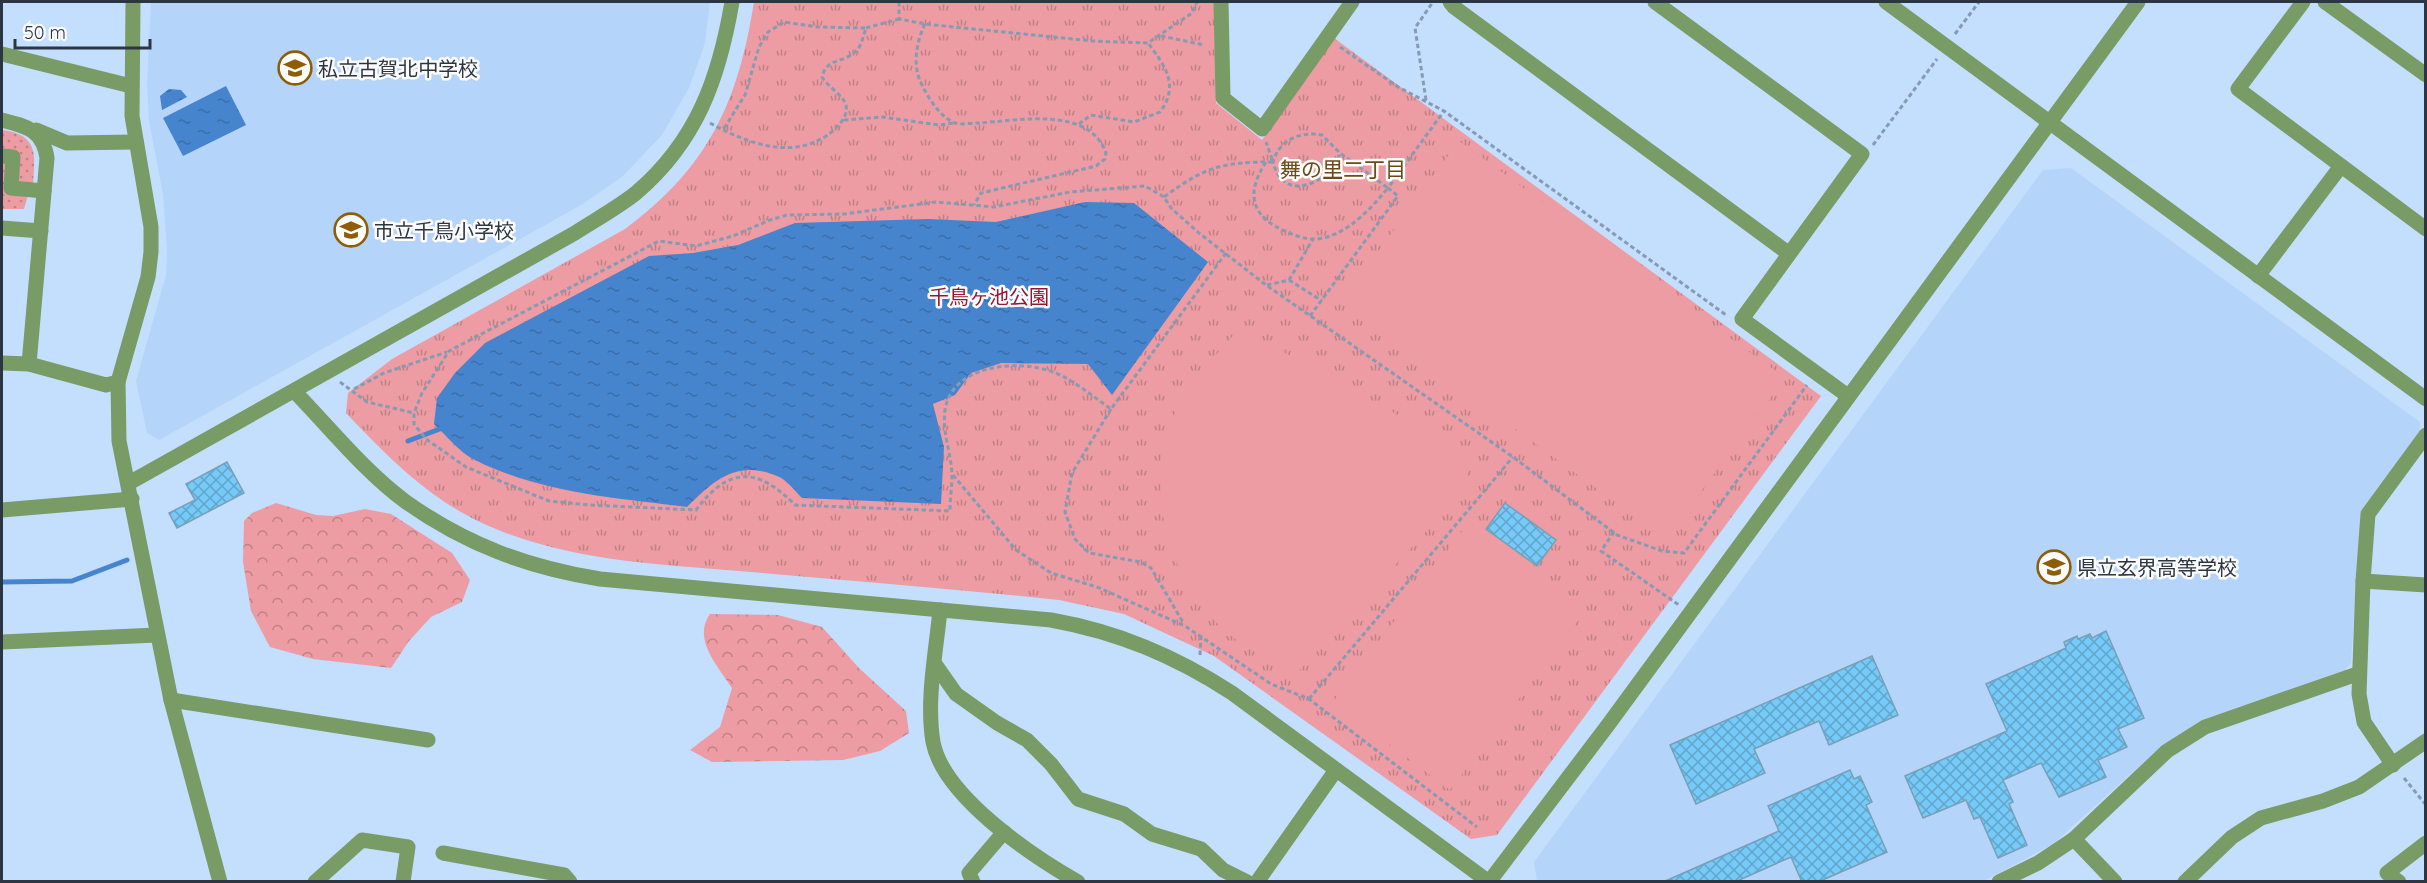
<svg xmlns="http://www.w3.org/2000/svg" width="2427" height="883" font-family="Quicksand,'Noto Sans JP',sans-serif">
  <defs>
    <pattern id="grass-dots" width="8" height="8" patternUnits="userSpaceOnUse" patternTransform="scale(1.5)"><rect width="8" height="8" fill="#ec9ca2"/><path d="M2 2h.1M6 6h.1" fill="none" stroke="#bf8086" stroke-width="1.8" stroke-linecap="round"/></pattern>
    <pattern id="forest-crowns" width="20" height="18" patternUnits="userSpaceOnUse" patternTransform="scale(1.5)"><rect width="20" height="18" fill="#ec9ca2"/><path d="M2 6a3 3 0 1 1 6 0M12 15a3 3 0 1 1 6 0" fill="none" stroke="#bf8086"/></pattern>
    <pattern id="park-tufts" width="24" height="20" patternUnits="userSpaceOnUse" patternTransform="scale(1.5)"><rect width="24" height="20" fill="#ec9ca2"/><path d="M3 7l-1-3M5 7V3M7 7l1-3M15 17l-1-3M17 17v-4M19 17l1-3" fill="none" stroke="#bf8086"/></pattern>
    <pattern id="water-ripples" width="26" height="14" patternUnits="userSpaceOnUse" patternTransform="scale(1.5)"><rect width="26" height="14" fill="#4684ce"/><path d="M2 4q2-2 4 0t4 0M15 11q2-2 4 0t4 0" fill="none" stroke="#3b6da9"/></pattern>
    <pattern id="building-cross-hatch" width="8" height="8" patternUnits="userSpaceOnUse" patternTransform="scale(1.5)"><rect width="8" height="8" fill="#76caf8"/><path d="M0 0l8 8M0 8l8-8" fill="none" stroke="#61a5ca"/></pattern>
  </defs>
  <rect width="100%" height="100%" fill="#c4defe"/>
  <!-- built -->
  <g fill="#b5d4fa">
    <path d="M151,2H710L705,43L689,88L662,135L623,176L583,204L159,440L147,433L136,381L166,275L167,252L163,194L149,121L147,85Z"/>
    <path d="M2071,168L2420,422V432L2361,510L2351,663L2345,670L2201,722L2158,749L2053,844L1984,881L1537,882L1534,862L2043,170Z"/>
  </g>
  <!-- grass -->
  <g fill="url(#grass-dots)">
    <path d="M2,130C39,135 35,154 33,185L15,183L2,151Z"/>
    <path d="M2,161H7L6,193L28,195L24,209H2Z"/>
  </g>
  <!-- forest -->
  <g fill="url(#forest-crowns)">
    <path d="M276,503L316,515L333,516L365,509L391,514L452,553L470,580L462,602L431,617L409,641L391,668L313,659L270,647L251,611L243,562L244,521L252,513Z"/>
    <path d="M710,614L778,615L822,627L859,668L906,711L909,733L880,751L843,760L712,762L690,750L720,727L732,688C718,666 692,639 710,614Z"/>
  </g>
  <!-- park -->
  <path fill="url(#park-tufts)" d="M754,2H1214L1216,103L1262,140L1334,38L1821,396L1497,835L1471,839L1214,656L1124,614L1059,600C956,589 853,581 751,572C659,564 565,562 480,522C427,497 386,455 346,413L348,393L392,359L625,229C709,167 738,102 754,2Z"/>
  <!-- garden -->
  <g fill="#ec9ca2">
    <path d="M1459,141L1785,378L1666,539L1341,302Z"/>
    <path d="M1240,328L1461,450L1470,483L1298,672C1274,663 1251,652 1230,635C1169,584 1142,490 1174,415C1188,383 1217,354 1240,328Z"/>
    <path d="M1466,526L1583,614L1450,790L1333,702Z"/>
  </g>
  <!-- water -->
  <g fill="url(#water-ripples)">
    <path d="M226,86L246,125L183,156L163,118Z"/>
    <path d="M169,89L181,90L187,97L162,110L160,96Z"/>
    <path d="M1085,202L1134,203L1208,262L1112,395L1088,364L1001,363L971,373L955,395L933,404L944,447L941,504L802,498C795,491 786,479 777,476C737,459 714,480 687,507C615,498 541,493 475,460C460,453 446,435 434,424L437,398L455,373L485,343L649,256L693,253L738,245L795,223L928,219L996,222Z"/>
  </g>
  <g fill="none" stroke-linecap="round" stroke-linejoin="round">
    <!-- stream -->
    <g stroke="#4684ce" stroke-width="5">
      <path d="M408,441L445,427"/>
      <path d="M2,582L72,581L127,560"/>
    </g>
  </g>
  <!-- building -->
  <g fill="url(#building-cross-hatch)" stroke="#799fb5" stroke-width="1.5">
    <path d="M227,462L244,493L177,528L169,513L195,500L186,484Z"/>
    <path d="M1505,503L1556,540L1537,566L1486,529Z"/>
    <path d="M2106,631L2144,718L2118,729L2127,747L2098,760L2106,777L2059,797L2041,763L2003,780L2013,802L2009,804L2027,845L1998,858L1980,817L1974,819L1966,800L1923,818L1905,776L2007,731L1986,684L2066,648L2064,642L2077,636L2078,639L2090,634L2092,638Z"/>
    <path d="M1872,656L1898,715L1829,745L1819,721L1754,749L1765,773L1696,804L1670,745Z"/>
    <path d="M1850,770L1854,779L1860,776L1872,802L1866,805L1887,852L1818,882H1802L1791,857L1735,882H1663L1779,831L1768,806Z"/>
  </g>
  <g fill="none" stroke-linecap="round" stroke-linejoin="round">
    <!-- path -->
    <g stroke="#879ab3" stroke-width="3" stroke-dasharray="4.5 3" stroke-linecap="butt">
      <path d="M899,2V19L925,24L1092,41L1148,43L1192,13L1197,2"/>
      <path d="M925,24C916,43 912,66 922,85C929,99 940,117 955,123C961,125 971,123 978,123C1017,121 1089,105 1106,153L1105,159L1096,166L981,193L974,205"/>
      <path d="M866,28L899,19"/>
      <path d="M1955,34L1979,2"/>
      <path d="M1161,36L1205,45"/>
      <path d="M1340,47L1398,87L1444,111L1726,315"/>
      <path d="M1426,100L1415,28L1433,2"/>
      <path d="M844,120L882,117L939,125L955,123"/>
      <path d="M710,123C748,144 798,163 835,129C841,123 848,115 846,105C843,95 828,87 822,77C827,57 843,64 856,51C862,45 863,36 866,28L818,27L784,22L768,32L759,47L745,95L723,130"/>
      <path d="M1079,124L1091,115L1134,122L1160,112C1180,85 1165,66 1148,43"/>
      <path d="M1873,145L1937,59"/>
      <path d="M1266,162C1245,194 1251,217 1287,232C1298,237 1310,241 1323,238C1350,232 1371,208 1388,188L1340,153L1322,135C1300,131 1279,140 1273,162C1284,205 1329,183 1340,153"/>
      <path d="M1164,197C1205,167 1221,162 1273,162L1266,142"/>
      <path d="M1226,253L1111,409C1092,396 1074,380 1053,372C1018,359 952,364 945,410C942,432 951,453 952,474C952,486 950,499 950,511L795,505C758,467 729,466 696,510L589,505L549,501L466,467L426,439L414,424V413L422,393L449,351L659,241L696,246L733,236L770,220L787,215L844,214L936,202L994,207L1070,192L1145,186L1164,197L1171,208L1199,233L1266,285L1513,457L1617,535L1662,551L1684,553L1807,385"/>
      <path d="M1289,280L1322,301"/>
      <path d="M1267,285L1289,280L1313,239"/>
      <path d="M1310,316L1398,196L1388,188L1444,111"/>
      <path d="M340,382L367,402L414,413"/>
      <path d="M354,389L384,373L447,352"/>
      <path d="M1111,409L1072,473L1065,512L1075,539L1089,553L1141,562L1151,568L1184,624"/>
      <path d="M953,475L1016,550L1051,573L1097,587L1185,626L1271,684L1309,699L1477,827"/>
      <path d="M1614,532L1601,551L1679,605"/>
      <path d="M1200,655L1201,636"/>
      <path d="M1309,699L1513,457"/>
      <path d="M2404,778L2426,805"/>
    </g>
    <!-- minor -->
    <g stroke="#799b65" stroke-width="15">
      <path d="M133,2L132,116L151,227V252L148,277L118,382L119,441L171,700L220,882"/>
      <path d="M1221,2L1223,98L1262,129L1352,2"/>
      <path d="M1450,2L1454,7L1788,253"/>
      <path d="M1655,2L1862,154L1742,319L1848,396"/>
      <path d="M1886,2L2426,399"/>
      <path d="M2303,2L2238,89L2426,229"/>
      <path d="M2325,2L2426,75"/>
      <path d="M2,54L131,86"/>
      <path d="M2,120C26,126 43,130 47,158L29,364"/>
      <path d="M36,130L67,143L136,142"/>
      <path d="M2,156L13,157L11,188L44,191"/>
      <path d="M2,228L41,231"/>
      <path d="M2258,276L2341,166"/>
      <path d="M2,363L29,364L106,385L118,382"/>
      <path d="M295,392C330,428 365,472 406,502C467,545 527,567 600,579L1051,620C1118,632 1175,656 1232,693L1489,882L1608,725L2138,2"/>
      <path d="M2426,435L2368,514L2363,581L2426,585"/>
      <path d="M129,483L575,233C595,220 617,208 636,193C697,141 719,78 732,2"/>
      <path d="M2,510L132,499"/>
      <path d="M2363,581L2359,694L2364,722L2393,765"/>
      <path d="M940,610C936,652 926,700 933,742C943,796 1032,856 1078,882"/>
      <path d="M2,642L157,635"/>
      <path d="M935,664L956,694L997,723L1027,740L1051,764L1078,799L1124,814L1152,834L1201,849L1223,870L1247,882"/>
      <path d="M171,700L428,740"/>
      <path d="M2074,839L2115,882"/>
      <path d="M443,853L564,875L570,882"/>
      <path d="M315,882L362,840L408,847L403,882"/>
      <path d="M973,882L969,873L1004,832"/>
      <path d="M1257,882L1336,770"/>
      <path d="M1999,882L2038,863L2074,839L2167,751L2205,727L2357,674"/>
      <path d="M2185,882L2232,837L2261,818L2323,801L2359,787L2426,741"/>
      <path d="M2399,882L2387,873L2426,843"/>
    </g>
  </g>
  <!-- icons -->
  <defs>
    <symbol id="school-ring" viewBox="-11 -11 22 22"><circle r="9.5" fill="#fcfcfc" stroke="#8d5e06" stroke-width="1.5"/><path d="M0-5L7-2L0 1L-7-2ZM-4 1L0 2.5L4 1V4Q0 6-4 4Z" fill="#8d5e06"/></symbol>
  </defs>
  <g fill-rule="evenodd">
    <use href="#school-ring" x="276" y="49" width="38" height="38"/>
    <use href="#school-ring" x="332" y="211" width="38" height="38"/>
    <use href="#school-ring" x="2035" y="548" width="38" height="38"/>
  </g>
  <g text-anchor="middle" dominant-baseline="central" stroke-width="5" stroke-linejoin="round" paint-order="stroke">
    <!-- poi labels -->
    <g font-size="20" fill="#2c3643" stroke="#fcfcfc" text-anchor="start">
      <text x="318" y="68">私立古賀北中学校</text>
      <text x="374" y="230">市立千鳥小学校</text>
      <text x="2077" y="567">県立玄界高等学校</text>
    </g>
    <!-- park labels -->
    <g font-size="20" fill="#951535" stroke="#fcfcfc">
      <text x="989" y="296">千鳥ヶ池公園</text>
    </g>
    <!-- neighbourhood labels -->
    <g font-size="21" fill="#6d4b18" stroke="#fcfcfc">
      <text x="1343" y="169">舞の里二丁目</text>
    </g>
  </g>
  <!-- border -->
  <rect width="2427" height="883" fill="none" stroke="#2c3643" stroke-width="6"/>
  <!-- scale -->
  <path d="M15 39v9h135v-9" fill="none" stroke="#2c3643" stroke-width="3"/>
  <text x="24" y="39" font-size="18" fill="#2c3643" stroke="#fcfcfc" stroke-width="4.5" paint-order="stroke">50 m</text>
</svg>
